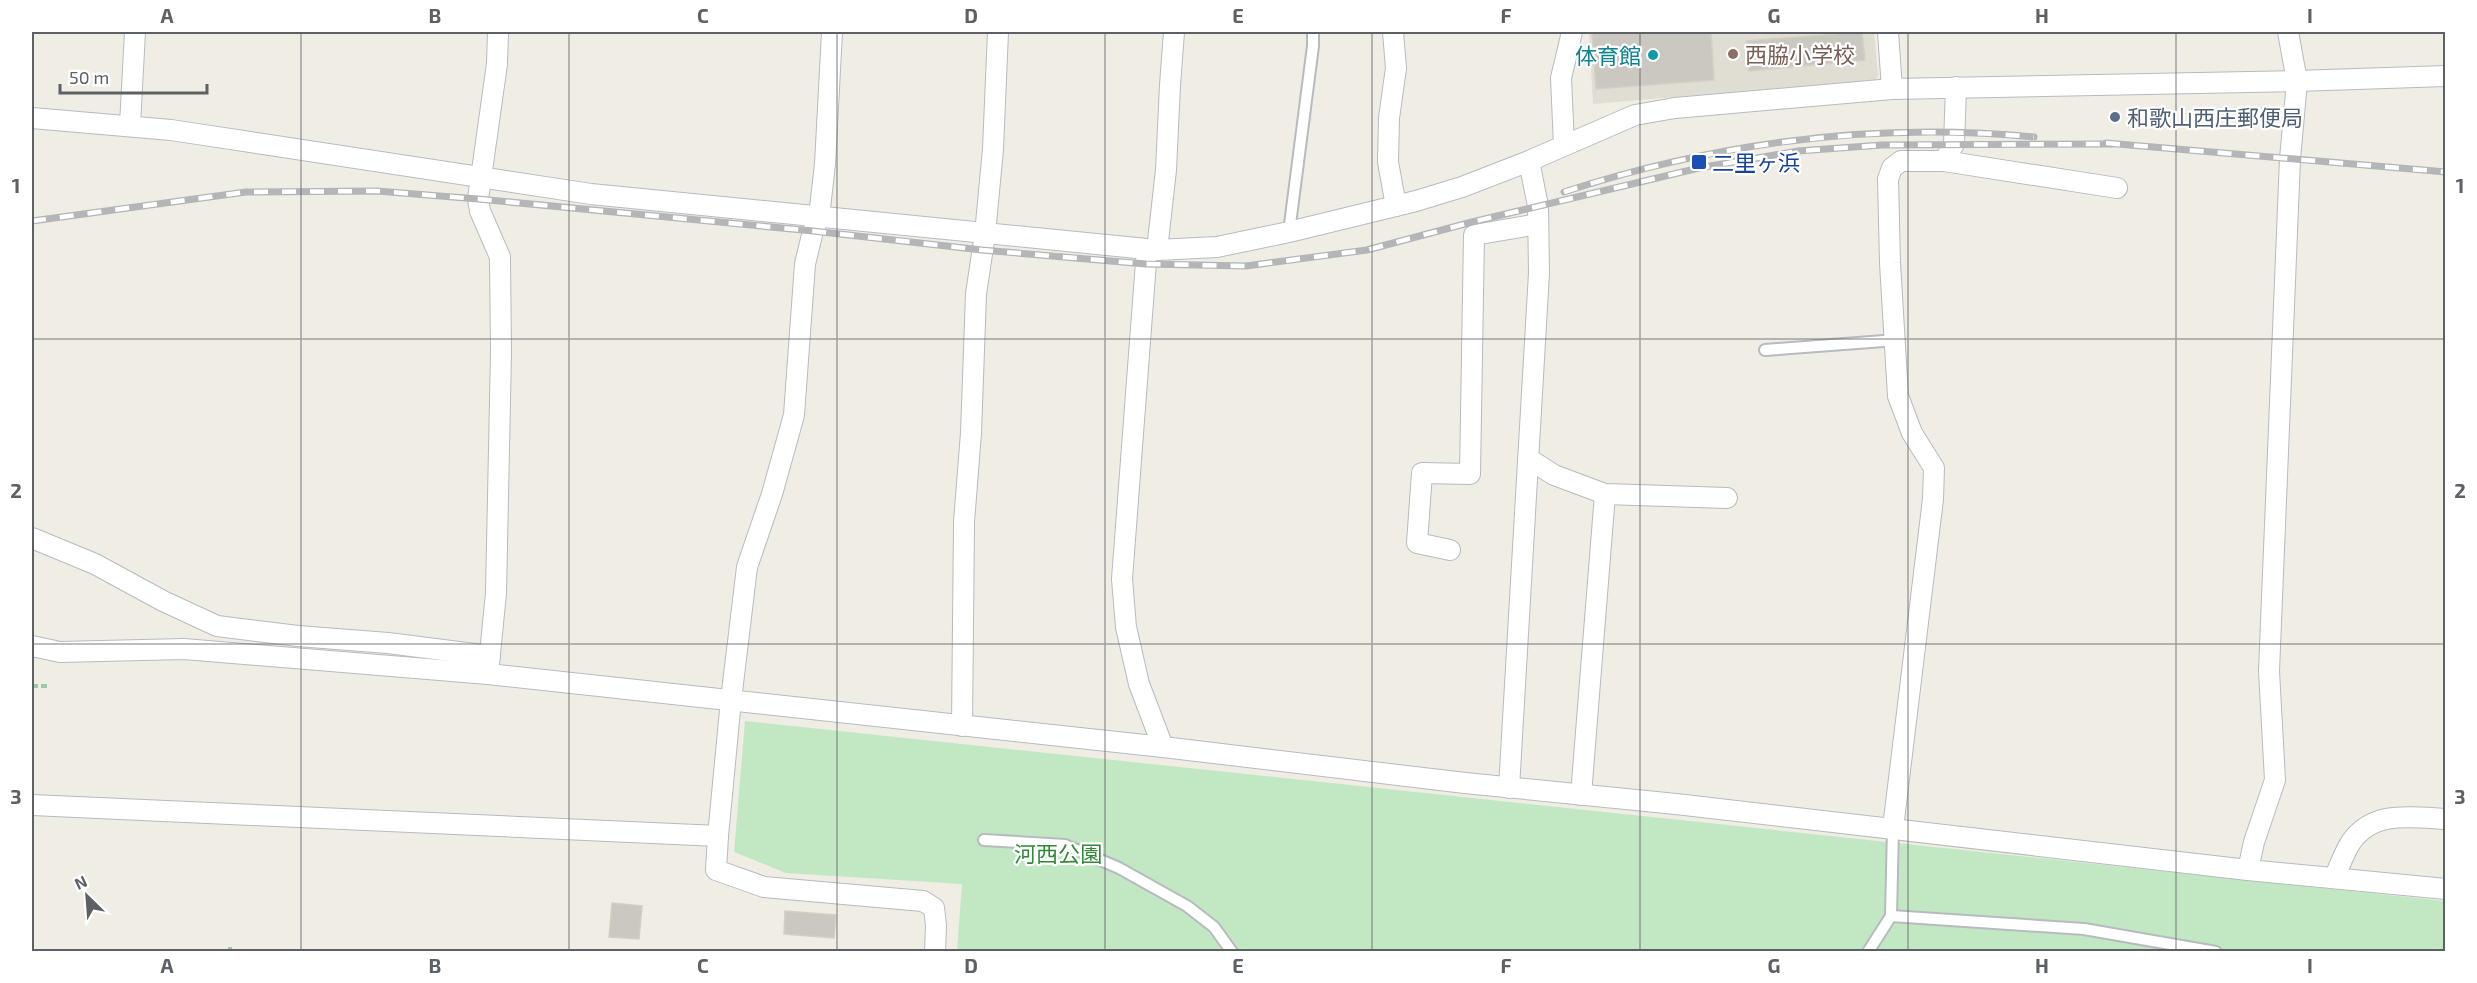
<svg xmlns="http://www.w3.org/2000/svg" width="2477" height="983" font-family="'Exo 2','Noto Sans JP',sans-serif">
  <rect width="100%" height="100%" fill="#f0ede5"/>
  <!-- education -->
  <path fill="#e0ddd3" d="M1589,32H1874L1878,76L1875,80L1593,104Z"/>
  <!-- green -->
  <path fill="#c1e8c2" d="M745,721L2445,901V951H957L962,884L786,873L734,852Z"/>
  <!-- building -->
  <g fill="#cbc8c2" stroke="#d5cfc3" stroke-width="1.5">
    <path d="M1592,32H1711L1714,80L1596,89Z"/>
    <path d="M1836,32H1862L1865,60L1749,71L1746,41L1836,34Z"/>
    <path d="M612,903L642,906L639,939L609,937Z"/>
    <path d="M785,911L836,915L834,938L784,934Z"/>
  </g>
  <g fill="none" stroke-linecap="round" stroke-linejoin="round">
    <defs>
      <g id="lane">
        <path d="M1289,232L1313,46V32"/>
        <path d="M1765,350L1897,340"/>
        <path d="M984,840L1065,845L1119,868L1187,906L1214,927L1232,952"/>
        <path d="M1891,916L2084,929L2216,952"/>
        <path d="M1868,952L1891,916L1893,828"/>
      </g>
      <g id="street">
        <path d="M1393,32L1396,68L1389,118L1388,162L1396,206"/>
        <path d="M1888,32L1892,89"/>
        <path d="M32,118L171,130L591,194L1157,250L1217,247L1289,232L1416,201L1462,187L1529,161L1635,115L1675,108L1892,89L2297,81L2446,76"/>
        <path d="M130,125L135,32"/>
        <path d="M1564,145L1561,78L1572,32"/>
        <path d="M1944,161L1954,144L1956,87"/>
        <path d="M1147,249L1122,579L1126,627L1139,684L1163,747"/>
        <path d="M1157,250L1166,170L1170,85L1174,32"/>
        <path d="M1529,459L1554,475L1605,494L1727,498"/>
        <path d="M32,538L95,564L163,601L217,626L298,636L388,643L490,656"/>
        <path d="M1450,550L1417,543L1422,473L1470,474L1474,235L1538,224"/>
        <path d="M32,646L60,652L184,649L488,674L1163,747L1465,783L1676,804L2248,870L2446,889"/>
        <path d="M488,674L496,593L501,353L500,257L480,211L478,199L497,64L498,32"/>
        <path d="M962,726L964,522L971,433L976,294L985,234L993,149L998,32"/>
        <path d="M1509,788L1539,273L1538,206L1529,161"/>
        <path d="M1581,795L1605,494"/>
        <path d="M32,805L718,836L731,700L747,567L772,494L794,415L805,264L813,231L819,217L825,164L832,32"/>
        <path d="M1893,828L1933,499L1934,468L1912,433L1898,396L1890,263L1888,179L1892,168L1901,161H1944L2117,188"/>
        <path d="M718,836L716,870L764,887L923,901L934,908L936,925L935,952"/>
        <path d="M2248,870L2254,842L2275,780L2269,671L2290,159L2297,81L2288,32"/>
        <path d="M2335,876C2340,865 2344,853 2351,842C2373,810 2411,817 2446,819"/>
      </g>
    </defs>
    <!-- lane casing -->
    <use href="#lane" stroke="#b7bbbf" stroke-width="14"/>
    <!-- street casing -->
    <use href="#street" stroke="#b7bbbf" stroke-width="22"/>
    <!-- path -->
    <g stroke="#99c9a8" stroke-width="4" stroke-dasharray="6 3" stroke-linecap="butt">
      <path d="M32,686H49"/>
      <path d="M230,952V947"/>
    </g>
    <!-- lane -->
    <use href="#lane" stroke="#fff" stroke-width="10"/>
    <!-- street -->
    <use href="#street" stroke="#fff" stroke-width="20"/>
    <defs>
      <g id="rail">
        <path d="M2106,143L2446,172"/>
        <path d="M1564,192C1715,143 1875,122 2034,137"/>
        <path d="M32,221L246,192L377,191L478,199L813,231L982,250L1146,264L1246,266L1367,250L1472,222L1699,168L1798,151L1882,145L2112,144"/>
      </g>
    </defs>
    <!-- rail casing -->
    <use href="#rail" stroke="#b4b5b6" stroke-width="7"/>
    <!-- rail -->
    <use href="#rail" stroke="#fff" stroke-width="4.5" stroke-dasharray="14" stroke-linecap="butt"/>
  </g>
  <!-- grid -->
  <path fill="none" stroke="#5d6166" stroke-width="1.5" stroke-opacity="0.55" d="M301,32V952M569,32V952M837,32V952M1105,32V952M1372,32V952M1640,32V952M1908,32V952M2176,32V952M32,339H2446M32,644H2446"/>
  <!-- markers -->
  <circle fill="#8d6e63" stroke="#fff" stroke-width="2" cx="1733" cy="54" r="6"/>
  <circle fill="#0f9aa8" stroke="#fff" stroke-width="2" cx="1653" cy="55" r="6"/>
  <circle fill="#5c6f8a" stroke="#fff" stroke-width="2" cx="2115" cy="117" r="6"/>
  <rect fill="#1a4fb4" stroke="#fff" stroke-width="2" x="1691" y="154" width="16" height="16" rx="3"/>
  <g text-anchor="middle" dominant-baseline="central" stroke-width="4.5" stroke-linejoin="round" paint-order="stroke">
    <!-- education labels -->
    <g font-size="22" fill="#785e54" stroke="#fff" text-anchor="start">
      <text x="1745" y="54">西脇小学校</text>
    </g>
    <!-- culture labels -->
    <g font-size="22" fill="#0d838f" stroke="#fff" text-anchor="end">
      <text x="1641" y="55">体育館</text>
    </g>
    <!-- service labels -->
    <g font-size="22" fill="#4e5e75" stroke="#fff" text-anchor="start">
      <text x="2127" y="117">和歌山西庄郵便局</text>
    </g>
    <!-- transit labels -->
    <g font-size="22" fill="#164399" stroke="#fff" text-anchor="start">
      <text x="1712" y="162">二里ヶ浜</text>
    </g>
    <!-- park labels -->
    <g font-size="22" fill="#328738" stroke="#fff">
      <text x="1058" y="853">河西公園</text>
    </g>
  </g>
  <!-- border -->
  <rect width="2477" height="983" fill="none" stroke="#ffffff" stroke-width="66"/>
  <!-- north arrow -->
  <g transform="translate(87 896) rotate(335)" stroke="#ffffff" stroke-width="4.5" paint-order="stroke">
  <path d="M0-4.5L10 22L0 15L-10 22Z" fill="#5d6166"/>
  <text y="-9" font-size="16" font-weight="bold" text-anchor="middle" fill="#5d6166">N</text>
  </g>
  <!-- scale -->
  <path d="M60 84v9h147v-9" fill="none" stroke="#5d6166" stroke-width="3"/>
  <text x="69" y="84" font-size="18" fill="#5d6166" stroke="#ffffff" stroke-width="4.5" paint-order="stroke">50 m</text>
  <rect x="33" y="33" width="2411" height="917" fill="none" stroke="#5d6166" stroke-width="2"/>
  <g font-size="20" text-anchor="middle" font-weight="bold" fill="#5d6166">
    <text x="167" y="23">A</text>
    <text x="435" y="23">B</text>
    <text x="703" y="23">C</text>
    <text x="971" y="23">D</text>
    <text x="1238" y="23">E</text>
    <text x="1506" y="23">F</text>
    <text x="1774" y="23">G</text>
    <text x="2042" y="23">H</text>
    <text x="2310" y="23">I</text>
    <text x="16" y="193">1</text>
    <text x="2460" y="193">1</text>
    <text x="16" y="498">2</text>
    <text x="2460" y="498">2</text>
    <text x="16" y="804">3</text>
    <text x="2460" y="804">3</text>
    <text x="167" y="973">A</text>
    <text x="435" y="973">B</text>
    <text x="703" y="973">C</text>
    <text x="971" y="973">D</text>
    <text x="1238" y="973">E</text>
    <text x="1506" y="973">F</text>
    <text x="1774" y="973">G</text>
    <text x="2042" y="973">H</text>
    <text x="2310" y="973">I</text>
  </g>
</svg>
